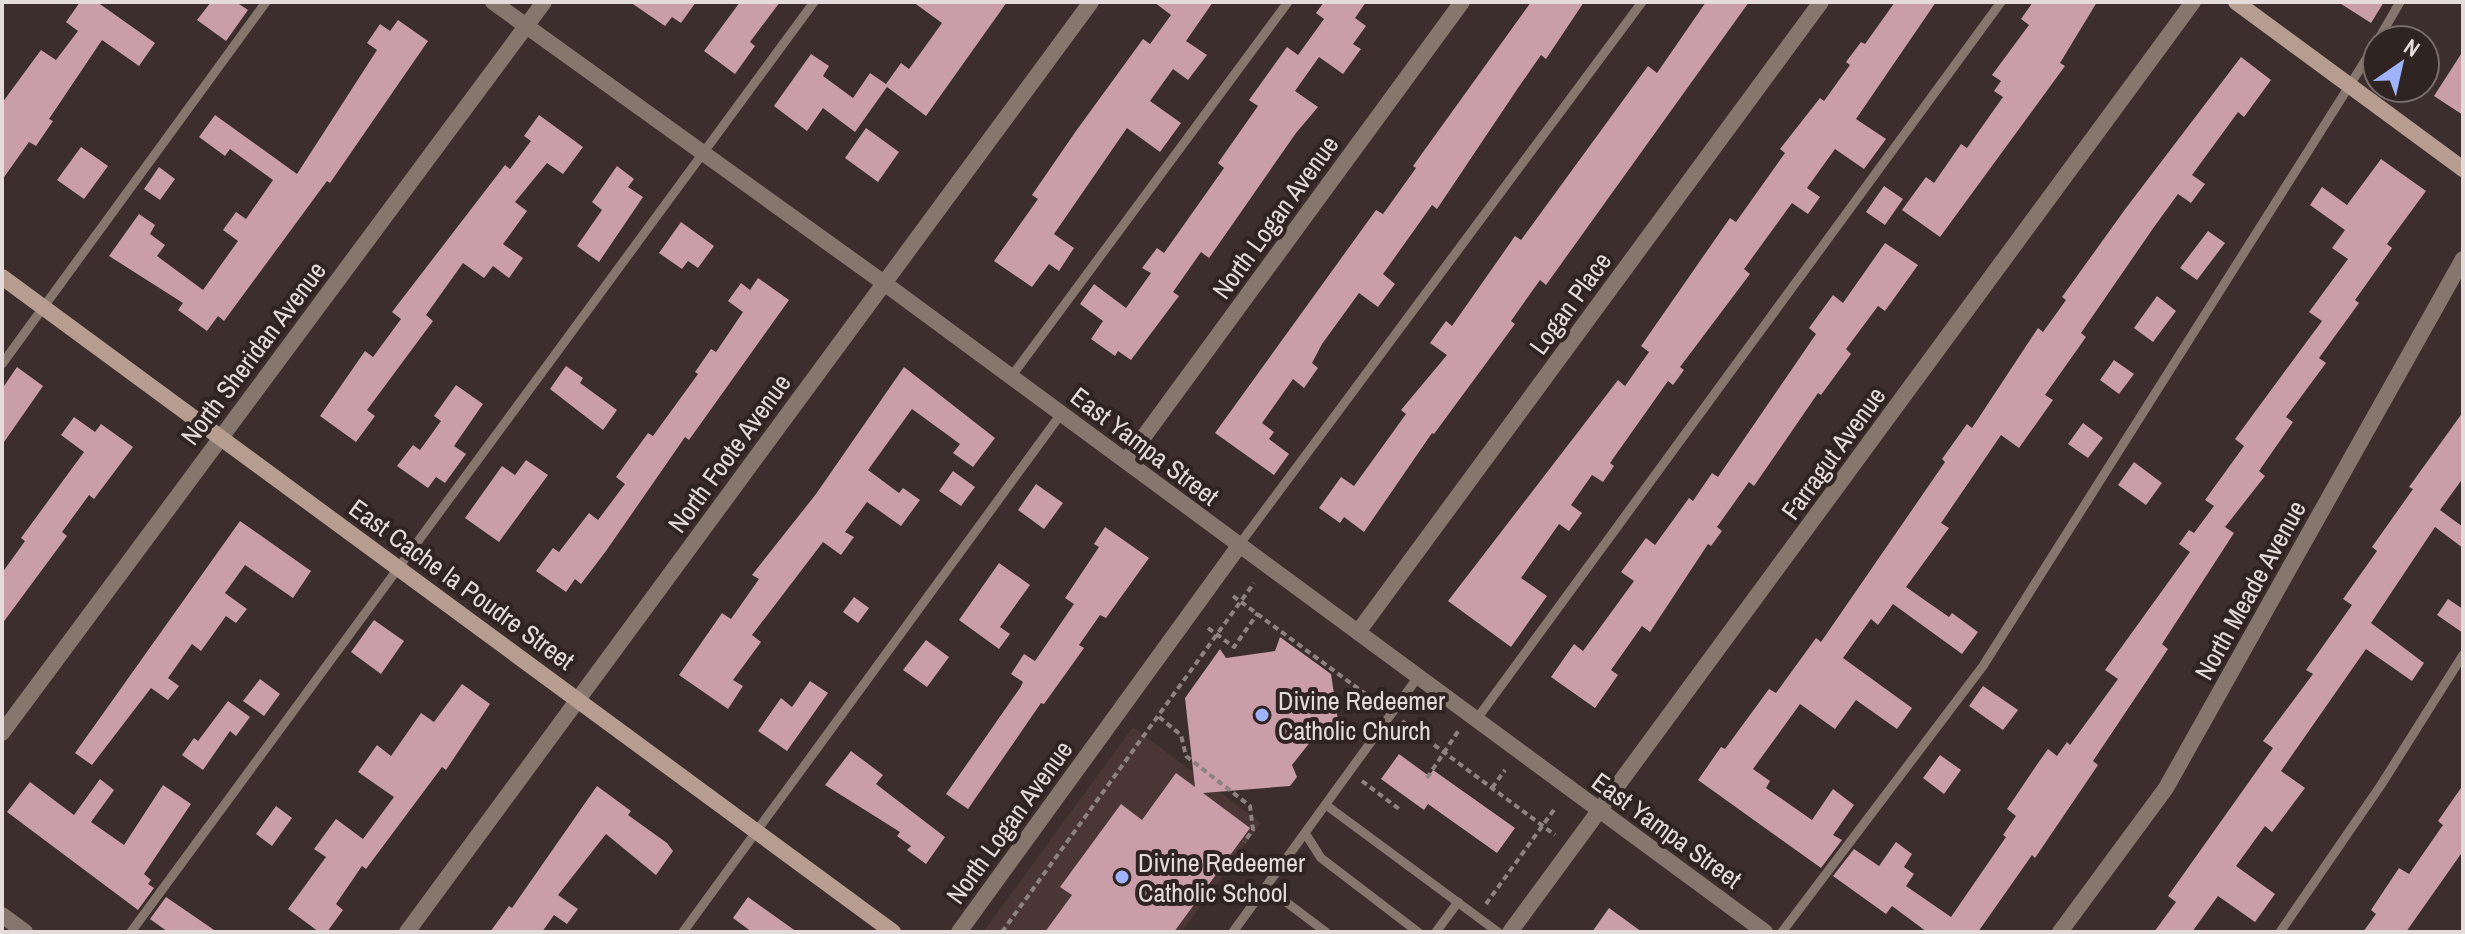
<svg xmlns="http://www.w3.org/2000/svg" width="2465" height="934" font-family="'Archivo Narrow',sans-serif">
  <rect width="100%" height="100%" fill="#3b2e2c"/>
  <!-- built -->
  <path fill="#4a3634" d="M1133,727L1261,823L1182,932H983Z"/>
  <!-- building -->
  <g fill="#c99ea8">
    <path d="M80,2H97L155,43L139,66L102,40L49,119L53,121L36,146L29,142L2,180V103L41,50L56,60L78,31L66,22Z"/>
    <path d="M211,2H236L248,10L226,41L197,20Z"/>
    <path d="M630,2H696L681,23L672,17L665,26Z"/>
    <path d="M740,2H780L750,42L755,46L735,74L704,51Z"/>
    <path d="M913,2H1007L926,116L887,87L855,132L823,108L807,131L774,106L811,54L829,66L823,76L853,98L870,73L886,84L901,63L909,69L942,23Z"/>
    <path d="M1154,2H1213L1186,41L1207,55L1188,80L1173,69L1150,101L1181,123L1160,152L1127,128L1054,234L1074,248L1059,271L1049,264L1032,287L994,261L1038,199L1032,195L1076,131L1143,39L1150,44L1171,15Z"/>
    <path d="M1324,2H1366L1355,18L1366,26L1353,44L1361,49L1343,74L1319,57L1295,91L1318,107L1296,133L1209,258L1201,252L1173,292L1179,296L1131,360L1118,351L1115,356L1091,339L1103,321L1080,304L1094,284L1126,308L1151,273L1142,268L1157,248L1164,253L1224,168L1218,163L1258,106L1249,100L1287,47L1298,55L1324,19L1316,13Z"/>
    <path d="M1531,2H1584L1546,59L1541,55L1518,88L1437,209L1432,205L1383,274L1395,284L1378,307L1359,293L1322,344L1312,363L1318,368L1304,388L1293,379L1262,423L1274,432L1269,439L1289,454L1274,475L1215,433L1376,210L1383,214L1416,168L1413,166Z"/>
    <path d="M1706,2H1749L1546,285L1540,280L1511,321L1515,324L1434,434L1432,433L1364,532L1344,517L1340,523L1319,508L1341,477L1354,486L1406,414L1401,410L1447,355L1430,343L1446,321L1452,326L1515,236L1521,240L1648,66L1657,73Z"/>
    <path d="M1895,2H1936L1856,119L1886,139L1864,169L1835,149L1807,188L1820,197L1808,214L1792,203L1744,269L1750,274L1680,367L1684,370L1673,385L1668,381L1610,463L1614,466L1603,482L1592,475L1571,505L1582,513L1569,531L1559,524L1521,578L1547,596L1511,647L1448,601L1618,380L1625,386L1649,352L1641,346L1716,238L1730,218L1736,222L1785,153L1780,149L1820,98L1824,101L1850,65L1846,62L1861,42L1865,44Z"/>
    <path d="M2033,2H2097L2060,63L2065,66L1940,237L1902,210L1926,177L1934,183L1961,144L1967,148L2003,97L1994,91L2001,81L1992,75L2029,25L2021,19Z"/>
    <path d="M2338,2H2384L2371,23Z"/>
    <path d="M398,20L428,41L330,183L327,181L224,321L218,316L207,331L178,310L183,303L109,256L139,214L155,225L150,234L165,245L157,256L203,290L238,241L223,230L236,212L246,219L273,180L230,149L225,156L199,137L215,115L297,174L377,50L367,43L380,24L390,31Z"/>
    <path d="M2463,51V115L2434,96Z"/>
    <path d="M2241,57L2271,80L2244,117L2238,112L2192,175L2205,184L2191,203L2178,194L2154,227L2081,333L2086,337L2045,395L2053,400L2019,448L2001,435L1941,523L1949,528L1906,587L1949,617L1952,613L1978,632L1962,654L1893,604L1878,625L1871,619L1843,658L1912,708L1897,729L1856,700L1835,729L1800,704L1753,769L1770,781L1766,788L1812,820L1833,789L1854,805L1833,835L1842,840L1821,868L1698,780L1721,747L1725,749L1769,689L1776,693L1816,638L1821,642L1945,462L1942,459L1967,424L1972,428L2038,328L2043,332L2066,300L2062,297L2126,208Z"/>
    <path d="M539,115L583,147L563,174L547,163L515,202L527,211L503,244L523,258L509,278L493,266L484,278L463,263L426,315L433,321L367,410L375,416L356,442L320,416L365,351L373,357L401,319L392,312L505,165L510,169L531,141L524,136Z"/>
    <path d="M866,128L899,152L878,182L845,158Z"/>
    <path d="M81,147L108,166L84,199L57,180Z"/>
    <path d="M2381,159L2426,191L2387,244L2392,248L2355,300L2359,303L2319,358L2326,363L2286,417L2293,422L2259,471L2265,476L2225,527L2234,533L2162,644L2168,649L2093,761L2098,765L2035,858L2032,855L1978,932H1927L1892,906L1886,914L1833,876L1854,849L1879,866L1896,842L1912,854L1904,867L1914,874L1906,886L1951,917L2006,837L2003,835L2016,816L2007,809L2036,766L2048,749L2057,756L2067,742L2070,745L2118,679L2105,670L2190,552L2179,544L2189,530L2194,533L2214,506L2205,500L2244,446L2235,439L2322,321L2309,312L2348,259L2332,248L2345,230L2310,205L2322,187L2347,205Z"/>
    <path d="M617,166L634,179L628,187L643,197L599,262L577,246L602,210L592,202Z"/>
    <path d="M159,167L175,179L160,200L144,189Z"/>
    <path d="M1884,186L1903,199L1885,225L1866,212Z"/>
    <path d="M681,222L714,246L698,268L688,261L682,269L659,253Z"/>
    <path d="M2208,231L2225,243L2197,280L2180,268Z"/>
    <path d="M1885,243L1918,265L1885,311L1878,306L1846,349L1851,354L1821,395L1818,393L1754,486L1749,482L1717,527L1722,531L1711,546L1708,544L1650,632L1642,626L1611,670L1618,675L1595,708L1551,677L1574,644L1583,651L1634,581L1621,572L1646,538L1655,545L1689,498L1693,501L1712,473L1718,477L1816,334L1809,328L1833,295L1843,303Z"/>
    <path d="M758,278L789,300L689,440L685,437L606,551L581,584L575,579L566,592L536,571L553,548L559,552L589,513L598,520L625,484L616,477L648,433L653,436L698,374L695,372L711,349L716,352L743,312L728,301L741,283L750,290Z"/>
    <path d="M2157,296L2176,311L2153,342L2134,328Z"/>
    <path d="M2114,360L2134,374L2119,394L2100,380Z"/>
    <path d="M566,366L583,378L580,383L617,410L603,430L550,389Z"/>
    <path d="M17,367L43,386L2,445V389Z"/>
    <path d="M904,367L995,438L973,467L953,453L960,444L912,409L868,470L899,493L903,488L920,500L901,526L867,502L845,532L854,537L841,555L823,542L752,635L761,642L733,680L743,686L728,709L679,675L722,613L731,619L759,579L752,575L816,494Z"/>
    <path d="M456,385L483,404L454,446L466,454L445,483L436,477L428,488L397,466L413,445L420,450L441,421L434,416Z"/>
    <path d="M2463,412V478L2440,510L2463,527V548L2435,527L2371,623L2424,663L2412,681L2366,649L2281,771L2305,788L2272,832L2265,826L2236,866L2275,894L2255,922L2218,896L2192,932H2154L2176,902L2168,896L2273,748L2263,741L2313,674L2306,670L2352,605L2343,599L2377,551L2372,547L2413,489L2409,487Z"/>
    <path d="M74,417L95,432L101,424L133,447L94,499L89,495L62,532L67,536L2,624V573L25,541L21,538L84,452L61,435Z"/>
    <path d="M2083,423L2103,438L2088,458L2068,444Z"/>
    <path d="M526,460L548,475L499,542L465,518L502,466L515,475Z"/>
    <path d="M2134,462L2162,483L2146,505L2118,485Z"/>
    <path d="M953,471L975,487L961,506L939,491Z"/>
    <path d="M1036,484L1063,503L1044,529L1018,510Z"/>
    <path d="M240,521L311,571L293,598L245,565L225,593L247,609L236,623L226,616L201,651L192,644L168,678L179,686L168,700L151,688L92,765L75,753Z"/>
    <path d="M1105,527L1149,558L1106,618L1100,615L1079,645L1084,648L1044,704L1041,703L968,809L946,794L1020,688L1023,682L1011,674L1024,654L1035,661L1074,604L1065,598L1099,547L1094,544Z"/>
    <path d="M999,563L1030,585L1000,627L1010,634L999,649L959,620Z"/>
    <path d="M854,597L869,608L858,623L843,612Z"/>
    <path d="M2448,599L2463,609V633L2437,615Z"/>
    <path d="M374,620L404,641L381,674L351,652Z"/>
    <path d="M1280,637L1331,674L1340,734L1319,731L1292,765L1297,777L1290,786L1203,793L1250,828L1174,932H1045L1072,895L1060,887L1121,804L1142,820L1176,773L1195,787L1185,698L1220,649L1226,658L1275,651Z"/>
    <path d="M926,640L949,657L927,687L903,670Z"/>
    <path d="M260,679L280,694L264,716L243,701Z"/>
    <path d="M810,681L828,693L787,751L758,731L781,698L792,707Z"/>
    <path d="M462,684L490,704L446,770L442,767L366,869L362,866L336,904L343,910L327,932H319L288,909L326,857L314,849L336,819L363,839L394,797L358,772L377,745L391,756L421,713L434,722Z"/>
    <path d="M1983,686L2018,710L2003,730L1969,706Z"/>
    <path d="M228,701L250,717L236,736L230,731L203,770L182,755L194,738L198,741Z"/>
    <path d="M851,751L883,775L876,784L945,837L926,864L907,850L911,846L897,836L900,832L825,785Z"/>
    <path d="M1399,754L1429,776L1433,770L1515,828L1497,853L1428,804L1424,810L1381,779Z"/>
    <path d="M1940,755L1961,770L1944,794L1923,778Z"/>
    <path d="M100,779L114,790L91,822L124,845L163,785L191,804L144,874L151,880L148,884L154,888L138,910L7,812L30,782L74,815Z"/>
    <path d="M2463,785V851L2406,932H2363L2376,914L2371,910L2399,868L2409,874L2443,825L2438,821Z"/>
    <path d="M597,786L631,811L628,815L667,843L673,851L656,875L606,834L558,895L578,909L567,924L554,915L542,932H490L509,906L512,908Z"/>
    <path d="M276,806L292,818L272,846L256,834Z"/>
    <path d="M166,897L217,932H168L150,919Z"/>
    <path d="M748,897L797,932H752L733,918Z"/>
    <path d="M1609,908L1642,932H1592Z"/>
  </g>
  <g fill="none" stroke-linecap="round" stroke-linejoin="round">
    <!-- path -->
    <g stroke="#8d8280" stroke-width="4" stroke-dasharray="6 4" stroke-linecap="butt">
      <path d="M1233,596L1379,704"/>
      <path d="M1208,628L1234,647L1258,613"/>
      <path d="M1159,717L1181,735L1186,756L1250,806L1253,830L1244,842"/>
      <path d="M1402,721L1555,835"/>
      <path d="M1427,778L1459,730"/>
      <path d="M1362,781L1399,809"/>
      <path d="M1492,788L1505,770"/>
      <path d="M1486,904L1556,807"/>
      <path d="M1002,932L1254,583"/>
    </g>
    <!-- lane -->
    <g stroke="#86776e" stroke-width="9">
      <path d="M2378,40L2400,2"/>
      <path d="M2,364L266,2"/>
      <path d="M1011,377L1288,2"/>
      <path d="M1239,545L1642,2"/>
      <path d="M1476,720L2001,2"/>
      <path d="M1326,805L1498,932"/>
      <path d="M1305,833L1321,858L1418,932"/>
      <path d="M1266,887L1326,932"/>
      <path d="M131,932L814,2"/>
      <path d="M683,932L1061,414"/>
      <path d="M1233,932L1418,677"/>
      <path d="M1436,932L1458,902"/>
      <path d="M1782,932L1983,666L2377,42"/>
      <path d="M2280,932L2381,785L2463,655"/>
    </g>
    <!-- street -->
    <g stroke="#86776e" stroke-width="16">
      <path d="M493,2L884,283L1765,932"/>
      <path d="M1126,461L1462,2"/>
      <path d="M1358,632L1821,2"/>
      <path d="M2,733L544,2"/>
      <path d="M2,915L25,932"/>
      <path d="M407,932L1091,2"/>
      <path d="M959,932L1239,546"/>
      <path d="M1510,932L2193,2"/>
      <path d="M2060,932L2166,788L2463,259"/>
    </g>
    <!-- secondary -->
    <g stroke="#b69d90" stroke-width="16">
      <path d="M2236,2L2463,169"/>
      <path d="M2,277L893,932"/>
    </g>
  </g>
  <!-- markers -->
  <g fill="#9fb3fd" stroke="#302422" stroke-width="3">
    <circle cx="1262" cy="715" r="8"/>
    <circle cx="1122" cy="877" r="8"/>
  </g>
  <g text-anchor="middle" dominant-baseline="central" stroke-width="8" stroke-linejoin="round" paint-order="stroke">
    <!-- street labels -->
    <g font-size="26" fill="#e4dbda" stroke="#302422">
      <text transform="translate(1275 217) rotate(-54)">North Logan Avenue</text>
      <text transform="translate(1570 303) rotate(-54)">Logan Place</text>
      <text transform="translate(253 353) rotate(-53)">North Sheridan Avenue</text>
      <text transform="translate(1145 446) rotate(37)">East Yampa Street</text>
      <text transform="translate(729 453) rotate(-54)">North Foote Avenue</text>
      <text transform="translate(1833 453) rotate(-54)">Farragut Avenue</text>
      <text transform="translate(462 584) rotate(36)">East Cache la Poudre Street</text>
      <text transform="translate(2250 590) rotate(-61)">North Meade Avenue</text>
      <text transform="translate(1009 822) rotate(-54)">North Logan Avenue</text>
      <text transform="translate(1667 830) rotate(36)">East Yampa Street</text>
    </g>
    <!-- poi labels -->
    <g font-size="26" fill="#e4dbda" stroke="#302422" text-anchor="start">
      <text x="1278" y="700">Divine Redeemer<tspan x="1278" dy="30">Catholic Church</tspan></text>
      <text x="1138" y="862">Divine Redeemer<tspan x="1138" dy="30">Catholic School</tspan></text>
    </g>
  </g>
  <!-- border -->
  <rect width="2465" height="934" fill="none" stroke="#e4dbda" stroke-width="8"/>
  <!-- north arrow -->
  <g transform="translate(2401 64) rotate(34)"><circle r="38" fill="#302422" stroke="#786d6c" stroke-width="2"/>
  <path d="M0-6L14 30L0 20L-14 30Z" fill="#9fb3fd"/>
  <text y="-12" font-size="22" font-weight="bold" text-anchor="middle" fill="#e4dbda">N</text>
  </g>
</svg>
